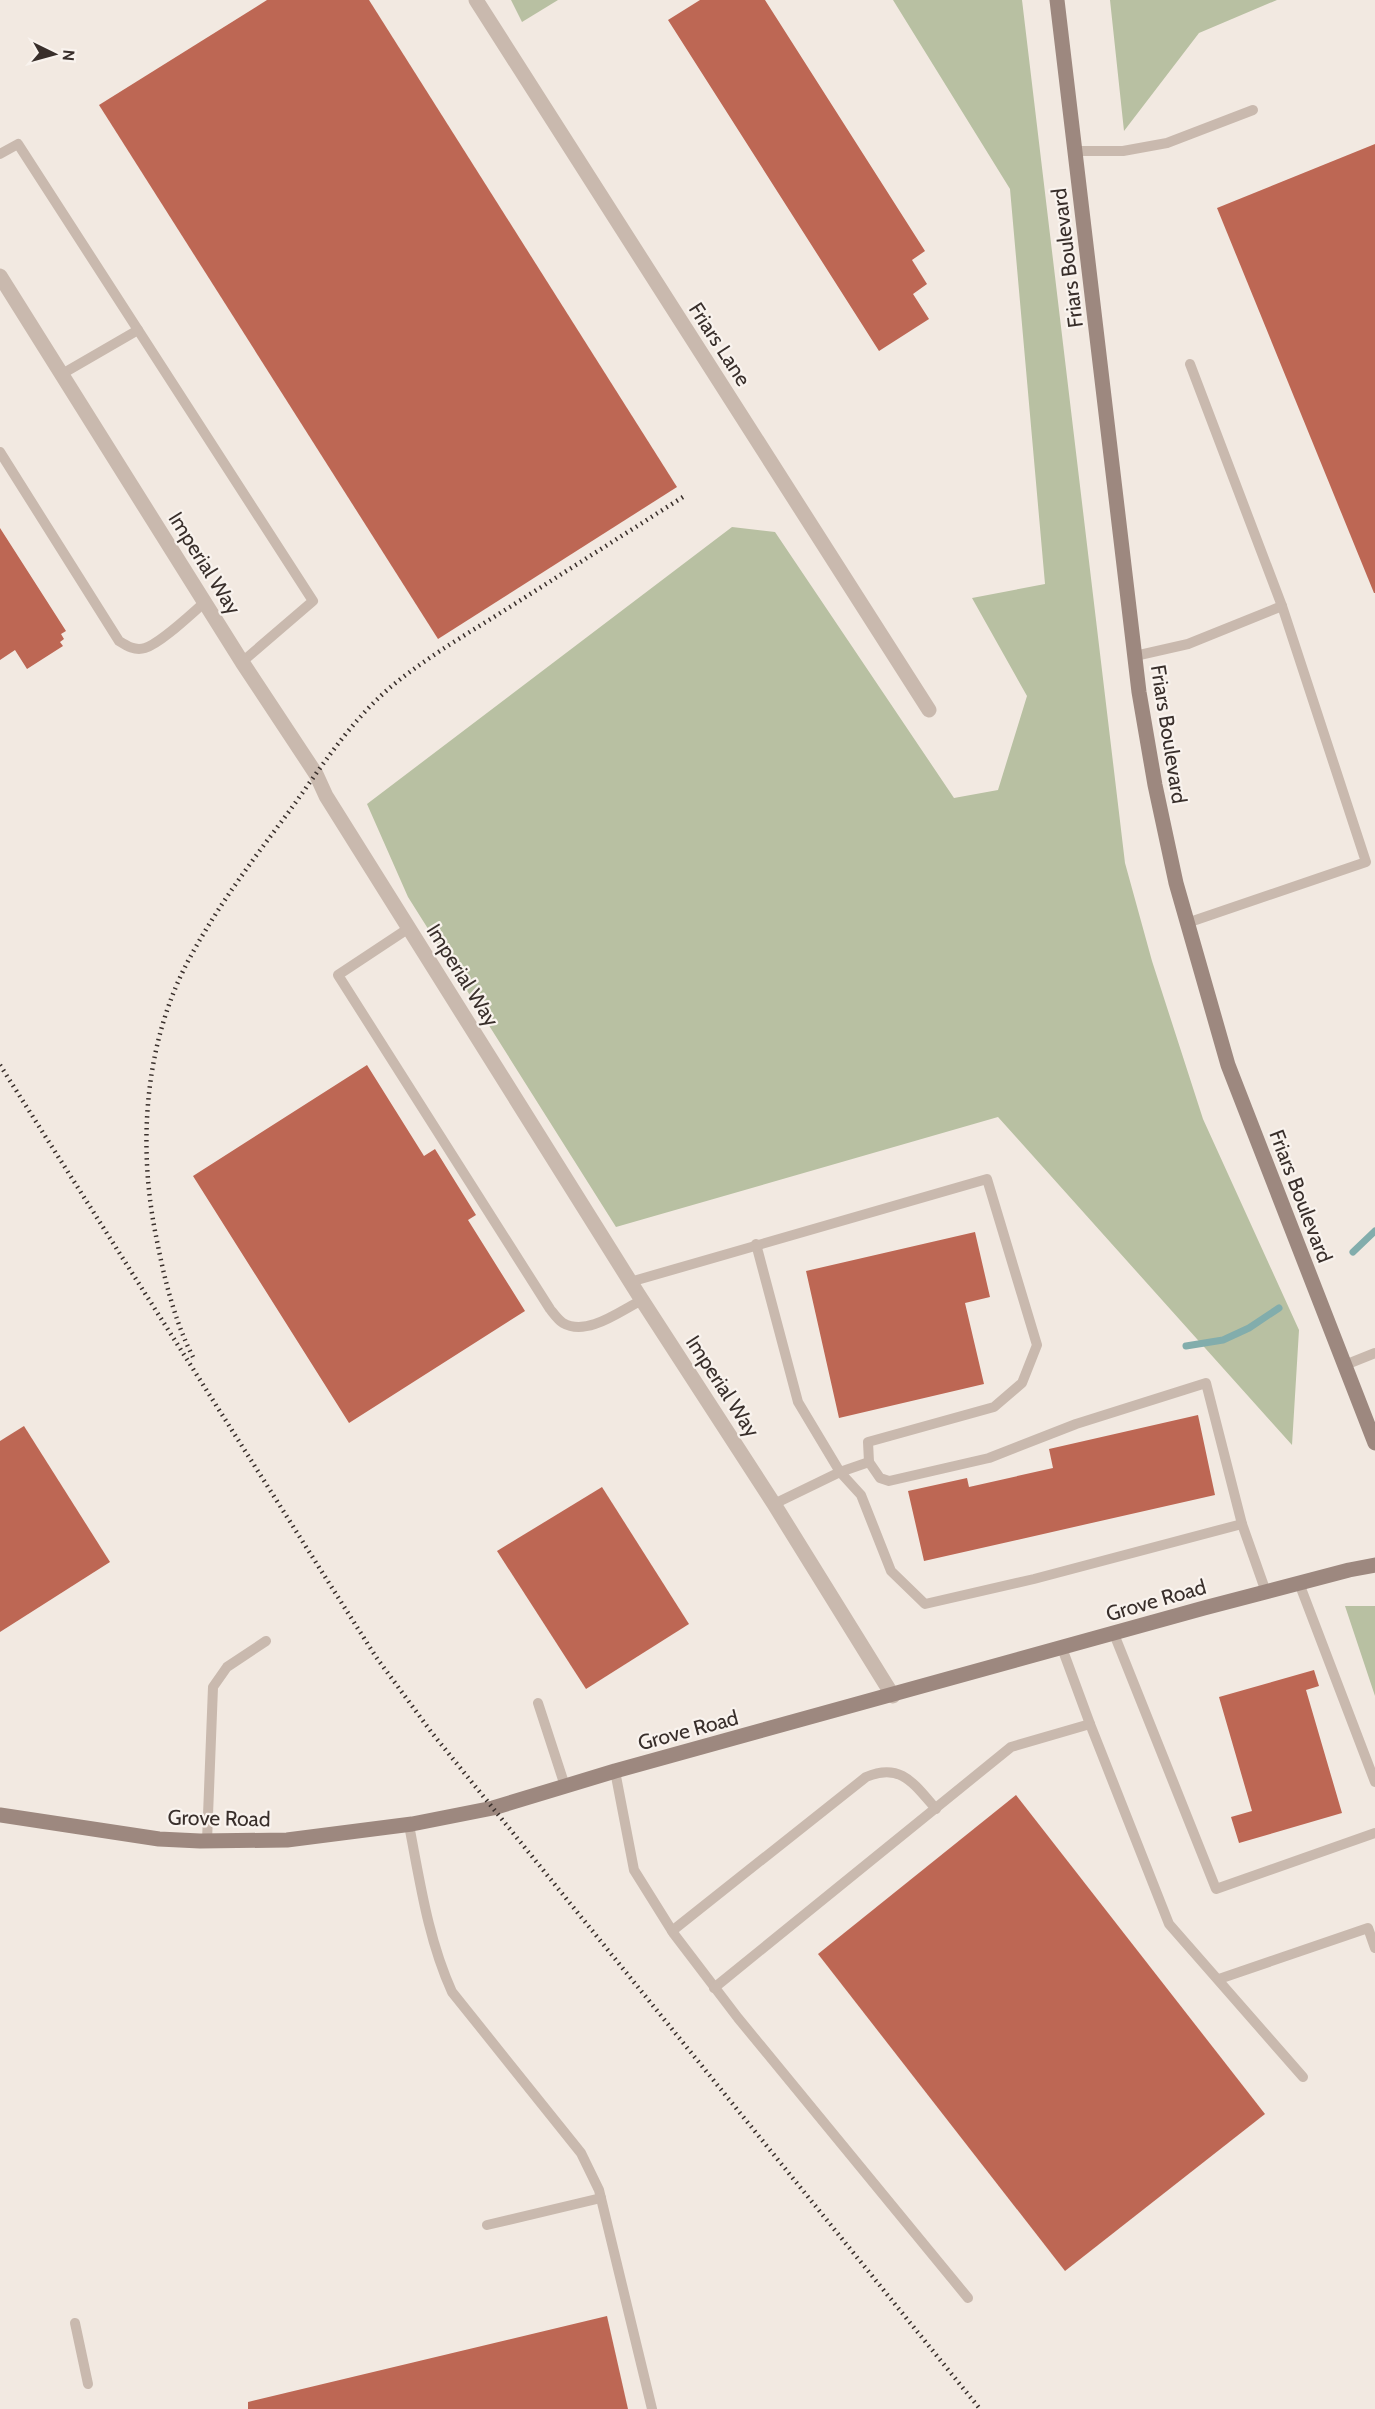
<svg xmlns="http://www.w3.org/2000/svg" width="1375" height="2409" font-family="Cabin,sans-serif">
  <rect width="100%" height="100%" fill="#f2e9e1"/>
  <!-- green -->
  <g fill="#b8c0a2">
    <path d="M511,0H558L522,22Z"/>
    <path d="M893,0H1022L1125,863L1152,961L1203,1119L1299,1330L1292,1445L998,1117L616,1227L408,897L367,804L732,527L775,532L954,798L998,790L1027,696L972,598L1045,584L1010,189Z"/>
    <path d="M1110,0H1277L1199,33L1124,131Z"/>
    <path d="M1345,1606H1375V1696Z"/>
  </g>
  <g fill="none" stroke-linecap="round" stroke-linejoin="round">
    <!-- stream -->
    <g stroke="#82adac" stroke-width="7">
      <path d="M1353,1252L1375,1231"/>
      <path d="M1186,1346L1223,1340L1249,1328L1279,1308"/>
    </g>
  </g>
  <!-- building -->
  <g fill="#bd6754">
    <path d="M267,0H369L677,487L438,639L99,105Z"/>
    <path d="M700,0H765L925,251L912,260L927,284L913,294L929,319L879,351L668,20Z"/>
    <path d="M1375,144V593H1374L1217,208Z"/>
    <path d="M0,528L66,631L61,634L64,639L60,642L63,646L27,669L15,650L0,660Z"/>
    <path d="M367,1065L424,1156L435,1149L476,1215L468,1220L525,1311L349,1423L193,1176Z"/>
    <path d="M975,1232L990,1297L965,1303L984,1384L839,1418L806,1271Z"/>
    <path d="M1198,1415L1215,1495L924,1561L908,1491L967,1478L969,1487L1053,1468L1049,1449Z"/>
    <path d="M24,1426L110,1562L0,1632V1441Z"/>
    <path d="M602,1487L689,1624L586,1689L497,1551Z"/>
    <path d="M1314,1670L1319,1686L1306,1690L1342,1813L1239,1843L1231,1817L1252,1811L1219,1697Z"/>
    <path d="M1016,1795L1265,2114L1065,2271L818,1954Z"/>
    <path d="M607,2316L628,2409H248V2402Z"/>
  </g>
  <g fill="none" stroke-linecap="round" stroke-linejoin="round">
    <!-- lane -->
    <g stroke="#c9b9ae" stroke-width="10">
      <path d="M1075,151H1123L1167,143L1253,110"/>
      <path d="M0,154L18,144L313,601L242,662"/>
      <path d="M62,374L138,330"/>
      <path d="M0,452L119,641C127,646 135,651 145,648C161,643 191,614 205,602"/>
      <path d="M1135,656L1188,644L1282,606L1190,364"/>
      <path d="M1187,923L1366,862L1282,606"/>
      <path d="M409,928L338,975L550,1309C554,1314 558,1320 563,1323C587,1337 620,1311 642,1300"/>
      <path d="M756,1244L798,1402L840,1472L861,1495L891,1571L925,1604L1034,1579L1242,1524"/>
      <path d="M630,1282L987,1179L1037,1345L1022,1383L994,1407L868,1442L869,1462L880,1478L889,1481L989,1458L1076,1424L1206,1383L1242,1524L1266,1592"/>
      <path d="M1345,1365L1375,1353"/>
      <path d="M774,1504L840,1472L869,1462"/>
      <path d="M1299,1583L1375,1782"/>
      <path d="M1114,1634L1216,1889L1375,1833"/>
      <path d="M538,1703L565,1786"/>
      <path d="M1090,1724L1169,1924L1303,2077"/>
      <path d="M615,1771L634,1870L674,1934L738,2018L968,2298"/>
      <path d="M409,1825C420,1882 428,1939 452,1992L581,2153L599,2190L652,2409"/>
      <path d="M207,1841L213,1687L227,1667L266,1641"/>
      <path d="M672,1931L866,1777C901,1762 914,1784 936,1809"/>
      <path d="M1219,1979L1368,1928L1375,1948"/>
      <path d="M714,1988L1011,1747L1090,1724L1062,1648"/>
      <path d="M487,2225L601,2198"/>
      <path d="M75,2323L88,2384"/>
    </g>
    <!-- street -->
    <g stroke="#c9b9ae" stroke-width="15">
      <path d="M476,0L929,710"/>
      <path d="M0,276L242,662L316,774L326,796L638,1294L774,1504L893,1696"/>
    </g>
    <!-- secondary -->
    <g stroke="#9d887f" stroke-width="15">
      <path d="M1057,0L1139,692L1155,785L1176,883L1228,1065L1375,1443"/>
      <path d="M0,1815L159,1839L200,1841L287,1840L412,1824L493,1808L615,1771L1204,1608L1349,1570L1375,1565"/>
    </g>
    <!-- rail -->
    <g stroke="#392f2b" stroke-width="4.5" stroke-dasharray="1.5 4.5" stroke-linecap="butt">
      <path d="M0,1065L376,1657L432,1733L980,2409"/>
      <path d="M193,1357C174,1320 164,1277 156,1236C138,1147 144,1048 186,965C214,911 251,862 288,813C320,769 350,721 393,685C430,655 472,631 513,605C571,568 628,532 686,495"/>
    </g>
  </g>
  <g text-anchor="middle" dominant-baseline="central" stroke-width="4.5" stroke-linejoin="round" paint-order="stroke">
    <!-- street labels -->
    <g font-size="21" fill="#392f2b" stroke="#f9f3ee">
      <text transform="translate(1067 258) rotate(-97)">Friars Boulevard</text>
      <text transform="translate(720 344) rotate(57)">Friars Lane</text>
      <text transform="translate(205 563) rotate(58)">Imperial Way</text>
      <text transform="translate(1169 734) rotate(81)">Friars Boulevard</text>
      <text transform="translate(463 975) rotate(58)">Imperial Way</text>
      <text transform="translate(1301 1196) rotate(69)">Friars Boulevard</text>
      <text transform="translate(723 1386) rotate(57)">Imperial Way</text>
      <text transform="translate(1156 1600) rotate(-16)">Grove Road</text>
      <text transform="translate(688 1730) rotate(-15)">Grove Road</text>
      <text transform="translate(219 1818) rotate(1)">Grove Road</text>
    </g>
  </g>
  <!-- north arrow -->
  <g transform="translate(54 54) rotate(95)" stroke="#f9f3ee" stroke-width="4.5" paint-order="stroke">
  <path d="M0-4.5L10 22L0 15L-10 22Z" fill="#392f2b"/>
  <text y="-9" font-size="16" font-weight="bold" text-anchor="middle" fill="#392f2b">N</text>
  </g>
</svg>
